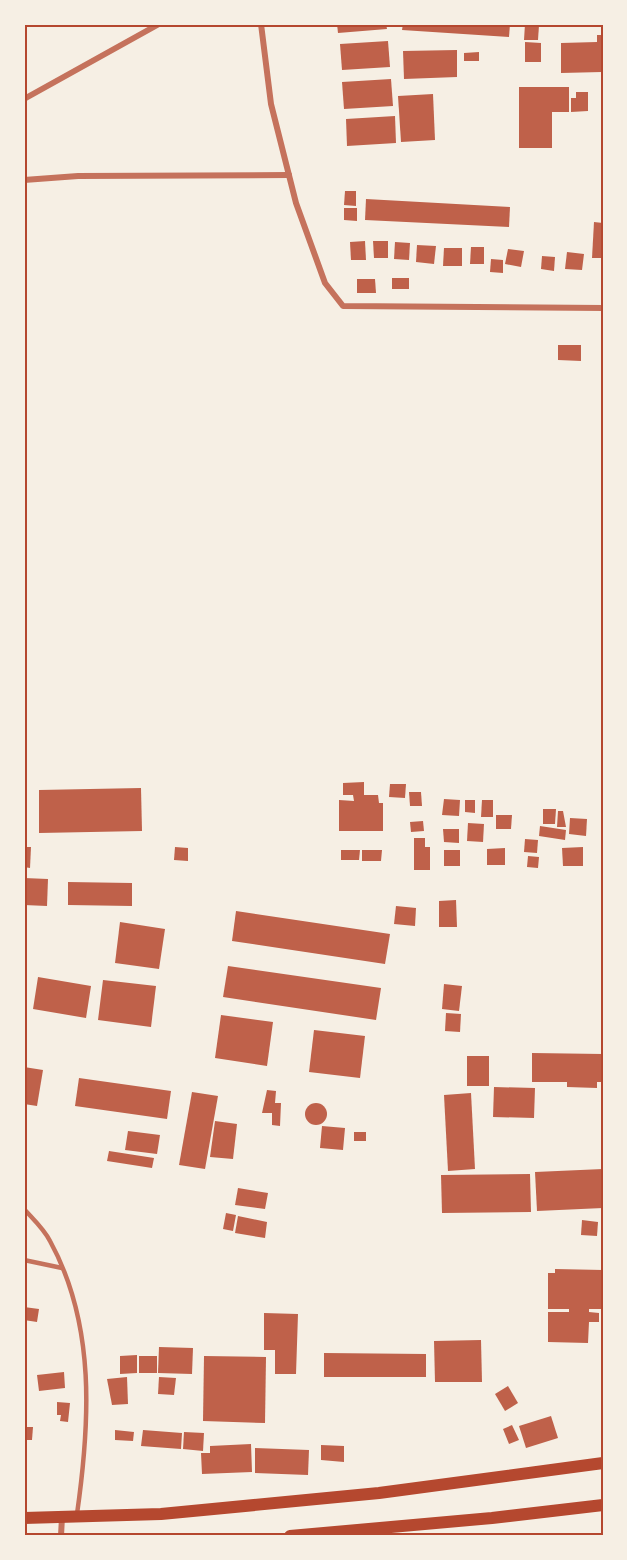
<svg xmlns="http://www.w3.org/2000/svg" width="627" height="1560" font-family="'Asap Condensed',sans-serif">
  <rect width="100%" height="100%" fill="#f6efe4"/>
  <!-- building -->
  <g fill="#bf614a">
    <path d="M337,24H386L387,29L338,33Z"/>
    <path d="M403,24H510L509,37L402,30Z"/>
    <path d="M525,24L539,25L538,40H524Z"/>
    <path d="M597,35H603L602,72L561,73V43L597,42Z"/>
    <path d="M388,41L390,67L342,70L340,44Z"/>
    <path d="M525,42L541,43V62H525Z"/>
    <path d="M457,50V77L404,79L403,51Z"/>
    <path d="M479,52V61H464V53Z"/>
    <path d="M391,79L393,106L344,109L342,82Z"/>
    <path d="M519,87H569V112H552V148H519Z"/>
    <path d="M576,92H588V111L571,112V98H576Z"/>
    <path d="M433,94L435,140L401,142L398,96Z"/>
    <path d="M395,116L396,143L347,146L346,119Z"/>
    <path d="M345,191H356V206L344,205Z"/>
    <path d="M366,199L510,207L509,227L365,220Z"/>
    <path d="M344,208H357V221L344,220Z"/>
    <path d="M594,222L603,223V258H592Z"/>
    <path d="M365,241L366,260H351L350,242Z"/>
    <path d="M373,241H388V258H374Z"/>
    <path d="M395,242L410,243L409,260L394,259Z"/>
    <path d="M417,245L436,246L434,264L416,262Z"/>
    <path d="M471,247H484V264H470Z"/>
    <path d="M444,248H462V266H443Z"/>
    <path d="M508,249L524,251L521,267L505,264Z"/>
    <path d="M567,252L584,254L582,270L565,269Z"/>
    <path d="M542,256L555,257L554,271L541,269Z"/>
    <path d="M491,259L503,260V273L490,272Z"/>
    <rect x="392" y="278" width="17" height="11"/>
    <path d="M357,279H375L376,293H357Z"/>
    <path d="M558,345H581V361L558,360Z"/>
    <path d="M364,782V795H378L379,803H383V831H339V800L354,801L353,795H343V783Z"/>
    <path d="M390,784H406L405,798L389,797Z"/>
    <path d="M141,788L142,831L39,833V790Z"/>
    <path d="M409,792H421L422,806H410Z"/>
    <path d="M444,799L460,800L459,816L442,815Z"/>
    <path d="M465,800H475V813L465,812Z"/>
    <path d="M482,800H493V817H481Z"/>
    <path d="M543,809H556L555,824H543Z"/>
    <path d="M558,811H563L566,827H557Z"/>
    <path d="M496,815H512L511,829H496Z"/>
    <path d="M570,818L587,819L586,836L569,834Z"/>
    <path d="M423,821L424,831L411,832L410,822Z"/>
    <path d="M468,823L484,824L483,842L467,841Z"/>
    <path d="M540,826L566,830L565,840L539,836Z"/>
    <path d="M443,829H459V843L444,842Z"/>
    <path d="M414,838H425V847H430V870H414Z"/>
    <path d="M525,839L538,840L537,853L524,852Z"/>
    <path d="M24,847H31L30,868L24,867Z"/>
    <path d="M175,847L188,848V861L174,860Z"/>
    <path d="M583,847V866H563L562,848Z"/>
    <path d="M505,848V865H487V849Z"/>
    <path d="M341,850H360L359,860H341Z"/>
    <path d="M362,850H382L381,861H362Z"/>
    <rect x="444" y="850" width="16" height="16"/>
    <path d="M528,856L539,857L538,868L527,867Z"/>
    <path d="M24,878L48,879L47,906L24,905Z"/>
    <path d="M68,882L132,883V906L68,905Z"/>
    <path d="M456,900L457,927H439V901Z"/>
    <path d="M396,906L416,908L415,926L394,924Z"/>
    <path d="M236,911L390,934L385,964L232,941Z"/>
    <path d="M120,922L165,929L159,969L115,963Z"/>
    <path d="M228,966L381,988L376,1020L223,997Z"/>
    <path d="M38,977L91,986L86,1018L33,1009Z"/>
    <path d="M103,980L156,986L151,1027L98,1020Z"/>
    <path d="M444,984L462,986L459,1011L442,1009Z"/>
    <path d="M446,1013L461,1014L460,1032L445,1031Z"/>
    <path d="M221,1015L273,1022L267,1066L215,1058Z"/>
    <path d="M314,1030L365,1036L360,1078L309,1072Z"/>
    <path d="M532,1053L603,1054V1082H597V1088L567,1087V1082H532Z"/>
    <rect x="467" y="1056" width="22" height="30"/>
    <path d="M24,1067L43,1070L37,1106L24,1104Z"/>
    <path d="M79,1078L171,1091L167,1119L75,1106Z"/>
    <path d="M494,1087L535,1088L534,1118L493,1117Z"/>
    <path d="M267,1090L276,1091L275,1103H281L280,1126L272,1125V1113H262Z"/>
    <path d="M192,1092L218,1096L205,1169L179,1165Z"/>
    <path d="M471,1093L475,1169L448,1171L444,1095Z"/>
    <circle cx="316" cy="1114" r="11"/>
    <path d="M215,1121L237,1124L233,1159L210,1157Z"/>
    <path d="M322,1126L345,1128L343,1150L320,1148Z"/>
    <path d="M128,1131L160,1135L157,1154L125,1150Z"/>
    <rect x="354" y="1132" width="12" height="9"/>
    <path d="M109,1151L154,1158L152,1168L107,1161Z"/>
    <path d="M603,1169V1208L537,1211L535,1172Z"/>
    <path d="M530,1174L531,1212L442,1213L441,1175Z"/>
    <path d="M238,1188L268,1193L265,1209L235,1205Z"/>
    <path d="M226,1213L236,1215L233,1231L223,1229Z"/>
    <path d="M238,1216L267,1222L265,1238L235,1233Z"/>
    <path d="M582,1220L598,1222L597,1236L581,1235Z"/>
    <path d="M555,1269L603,1270V1309H589V1312L599,1313V1322H589L588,1343L548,1342V1312H569V1309H548V1273H555Z"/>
    <path d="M24,1307L39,1309L37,1322L24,1320Z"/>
    <path d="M264,1313L298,1314L296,1374H275V1350H264Z"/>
    <path d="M481,1340L482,1382H435L434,1341Z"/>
    <path d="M159,1347L193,1348L192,1374L158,1373Z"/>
    <path d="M324,1353L426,1354V1377H324Z"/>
    <path d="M137,1355V1373L120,1374V1356Z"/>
    <rect x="139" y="1356" width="18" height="17"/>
    <path d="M204,1356L266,1357L265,1423L203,1421Z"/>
    <path d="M64,1372L65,1388L39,1391L37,1375Z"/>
    <path d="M127,1377L128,1404L112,1405L107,1379Z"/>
    <path d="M159,1377L176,1378L174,1395L158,1394Z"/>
    <path d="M508,1386L518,1403L505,1411L495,1394Z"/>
    <path d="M57,1402L70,1403L68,1422L60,1421L61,1415H57Z"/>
    <path d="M551,1416L558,1438L526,1448L519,1426Z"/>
    <path d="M512,1425L519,1440L509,1444L503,1429Z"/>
    <path d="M24,1427H33L32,1440H24Z"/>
    <path d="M115,1430L134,1432L133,1441L115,1440Z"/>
    <path d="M143,1430L182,1433L181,1449L141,1446Z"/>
    <path d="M184,1432L204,1433L203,1451L183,1449Z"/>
    <path d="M251,1444L252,1472L202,1474L201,1453H210V1446Z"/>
    <path d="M321,1445L344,1446V1462L321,1460Z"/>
    <path d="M255,1448L309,1450L308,1475L255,1473Z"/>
  </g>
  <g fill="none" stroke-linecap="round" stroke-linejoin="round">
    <!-- service -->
    <g stroke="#c5725c" stroke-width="4.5">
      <path d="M24,1209C33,1219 44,1229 50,1241C96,1325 90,1423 77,1514"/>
      <path d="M24,1260L62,1268"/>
    </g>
    <!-- minor -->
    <g stroke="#c5725c" stroke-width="6">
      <path d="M261,24L271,104L296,203L325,283L343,306L603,308"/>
      <path d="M24,99L159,24"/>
      <path d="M24,180L78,176L289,175"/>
      <path d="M61,1536L62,1517"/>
    </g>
    <!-- secondary -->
    <g stroke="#b5482f" stroke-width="12">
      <path d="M24,1518L161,1514L379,1493L603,1463"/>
      <path d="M290,1536L492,1518L603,1505"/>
    </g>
  </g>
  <!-- border -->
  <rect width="627" height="1560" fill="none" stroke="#f6efe4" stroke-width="51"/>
  <rect x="26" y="26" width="576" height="1508" fill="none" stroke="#b5482f" stroke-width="2"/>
</svg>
